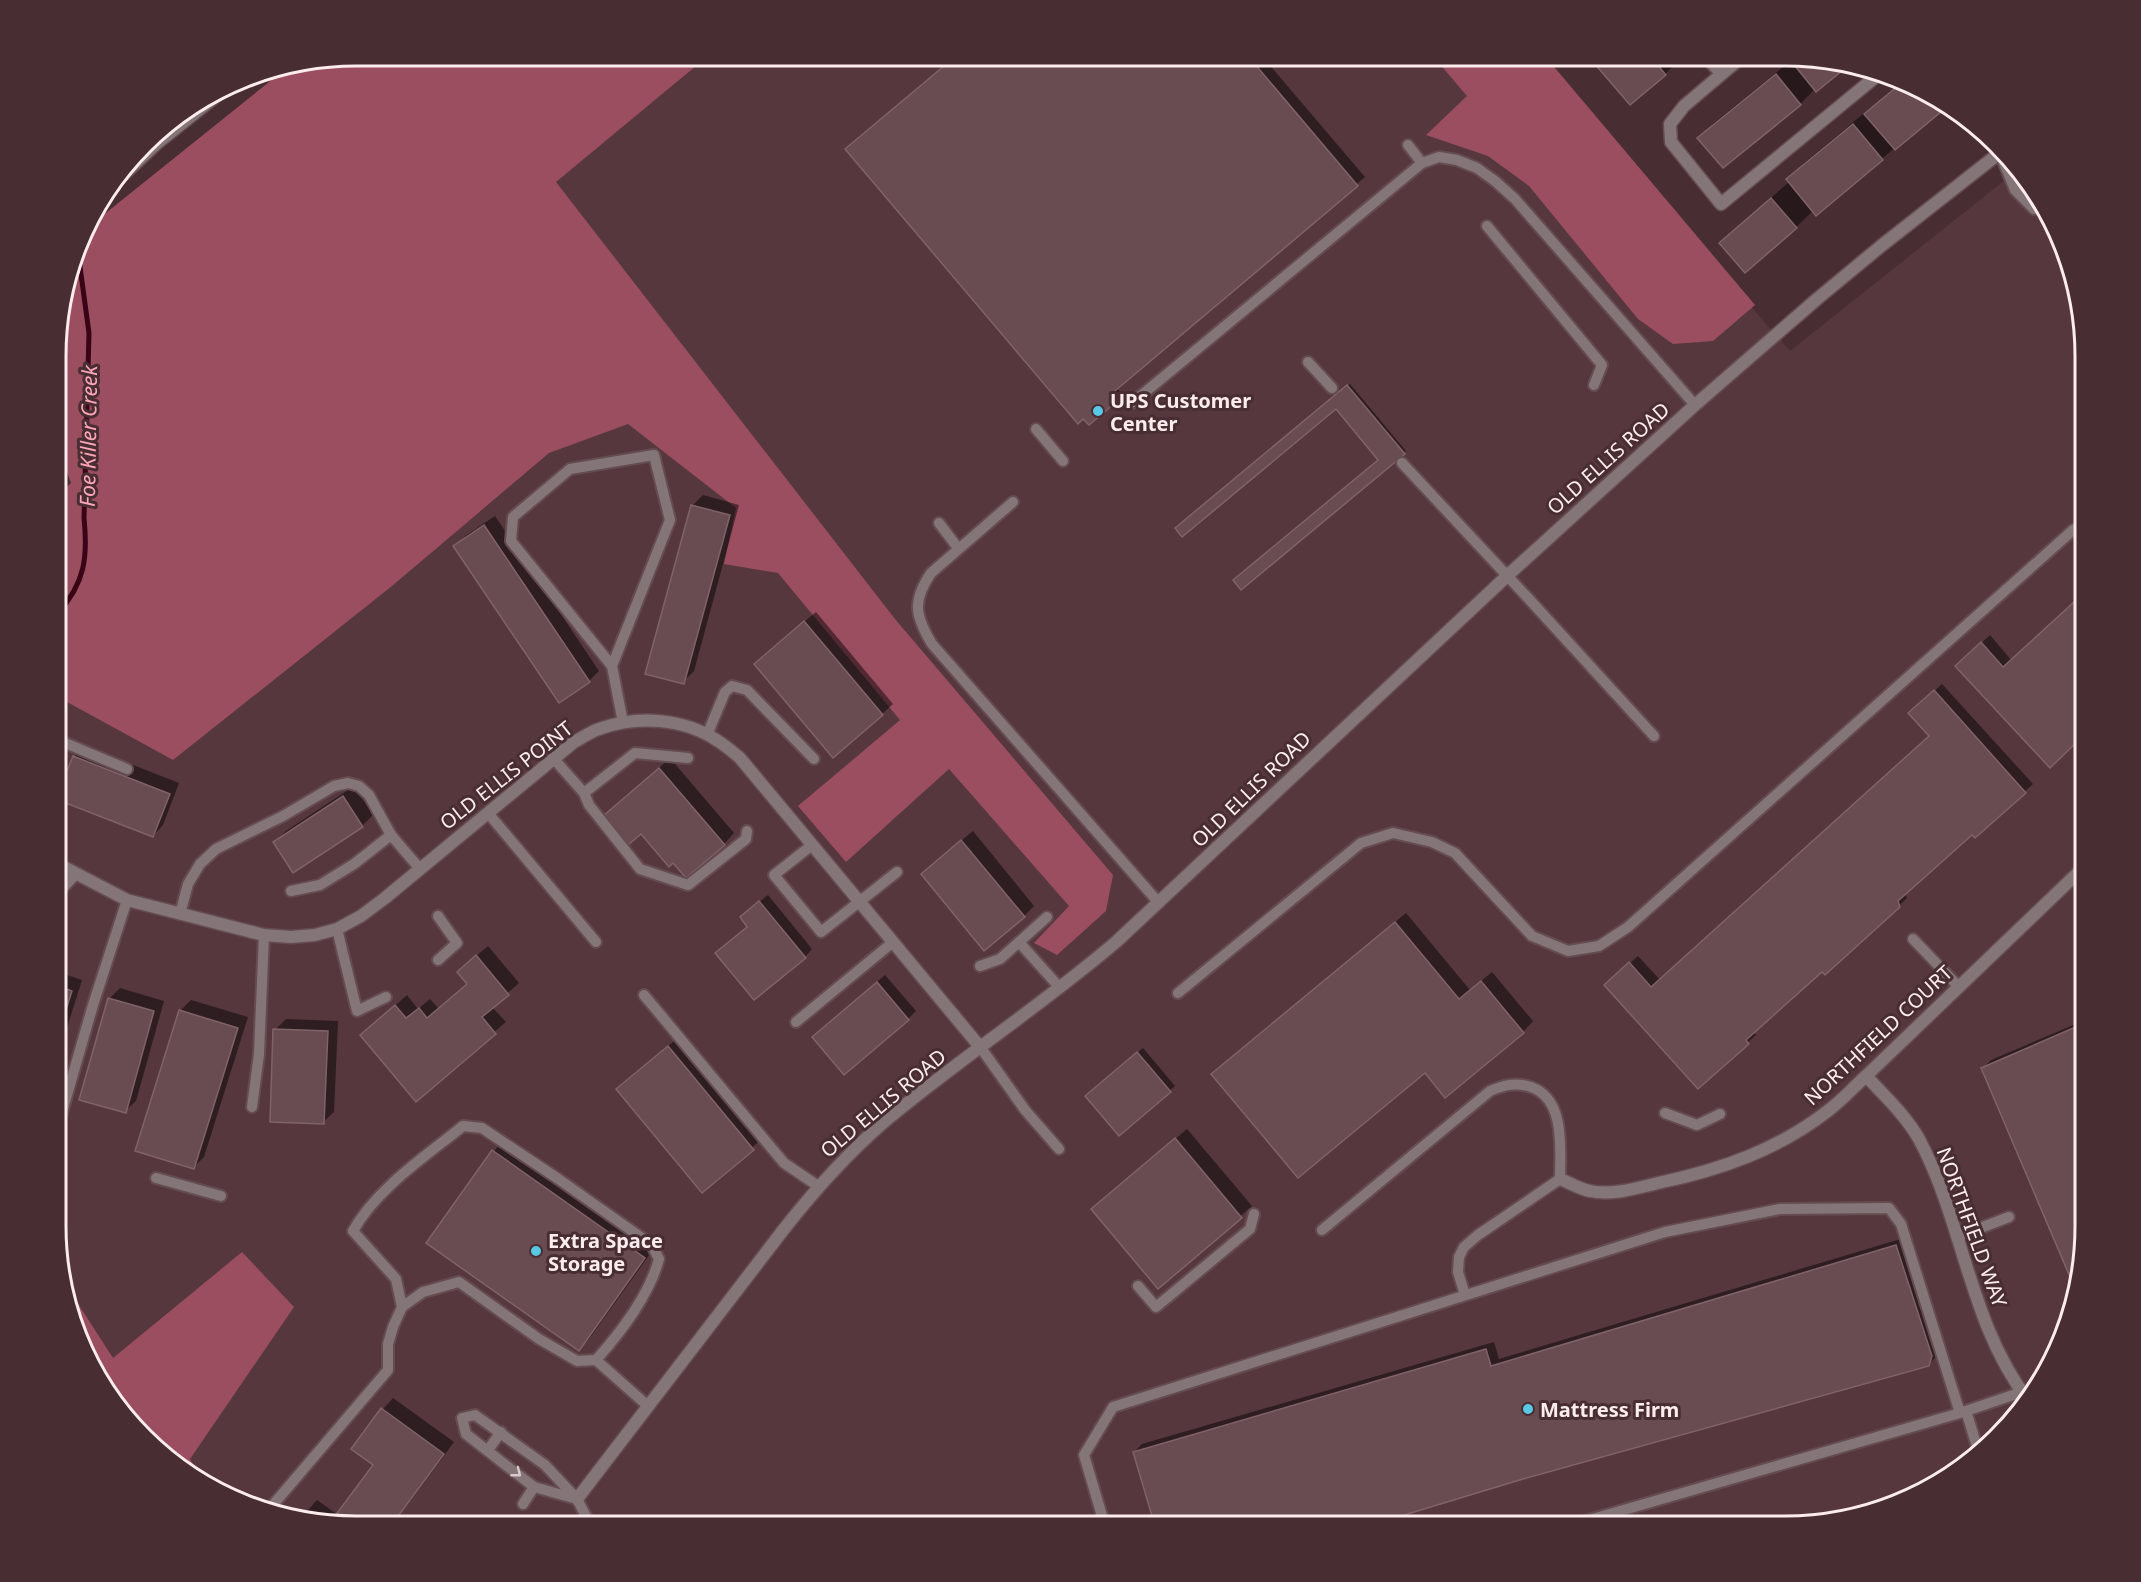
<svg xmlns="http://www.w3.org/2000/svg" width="2141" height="1582" font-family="'Noto Sans',sans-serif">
  <rect width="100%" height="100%" fill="#482e33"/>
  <!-- built -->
  <path fill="#57373e" d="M365,56H1530L1790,351L2019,169L2054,223L2085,337V1245L2069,1323L2023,1409L1968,1464L1918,1495L1862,1516L1785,1526H337L241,1504L173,1464L96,1376L58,1265V544L116,501Z"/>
  <!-- forest -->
  <g fill="#9a4e5f">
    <path d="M356,56H708L556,182L895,619L1113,875L1106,911L1057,955L1034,943L1069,906L949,769L846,862L798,806L900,720L778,573L724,564L736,508L628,424L549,453L392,586L173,760L58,697V495L71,483L58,448V317L83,235L102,216L284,70Z"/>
    <path d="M1433,56H1545L1755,305L1713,341L1673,344L1638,319L1529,186L1488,156L1426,135L1467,96Z"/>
    <path d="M242,1252L294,1307L190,1459L204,1482L173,1464L96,1376L64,1282L113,1358Z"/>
  </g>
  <!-- shadow -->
  <g fill="#0007">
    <path d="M957,56H1262L1365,177L1117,388L1122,394L1089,423L855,142Z"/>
    <path d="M1590,56H1679L1681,58L1665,74Z"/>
    <path d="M1793,59L1815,89L1800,104L1723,166L1699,138L1715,122Z"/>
    <path d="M1903,80L1946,105L1817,213L1814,210L1796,227L1721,243L1790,181L1788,179L1804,163L1869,109L1870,110Z"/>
    <path d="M1350,384L1406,451L1242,588L1380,460L1336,407L1177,528Z"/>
    <path d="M703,495L739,505L694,671L683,682L692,506Z"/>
    <path d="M495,516L599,671L589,681L455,547L465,536Z"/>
    <path d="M816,612L893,704L882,714L766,654Z"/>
    <path d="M1990,635L2012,661L2085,732L1965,658Z"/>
    <path d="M1942,684L2033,784L1976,836L1972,833L1905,893L1907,898L1899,906L1822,970L1753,1032L1756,1035L1699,1087L1614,977L1638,956L1660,980L1931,736L1918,706Z"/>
    <path d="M85,746L179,783L163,825L153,836L74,757Z"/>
    <path d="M670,758L734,833L724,844L673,861L641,832L605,816Z"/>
    <path d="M354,786L373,815L362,826L294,871L275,842L286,831Z"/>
    <path d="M973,831L1034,906L1024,916L934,863Z"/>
    <path d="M768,895L812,949L805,957L749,926V910Z"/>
    <path d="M1406,913L1470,990L1492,972L1533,1021L1523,1032L1425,1071L1224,1064Z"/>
    <path d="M488,946L519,983L492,1007L506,1022L416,1099L362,1035L407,995L418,1009L430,999L438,1008L468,983L469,962Z"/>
    <path d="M58,972L82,980L58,1056Z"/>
    <path d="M885,975L916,1011L908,1019L822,1029Z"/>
    <path d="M120,988L164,1001L136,1101L125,1111L109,999Z"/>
    <path d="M191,1000L248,1017L204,1157L194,1167L180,1011Z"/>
    <path d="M286,1019L338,1021L334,1112L323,1122L275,1030Z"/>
    <path d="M2085,1020V1245L1983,1068L1991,1060Z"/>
    <path d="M679,1037L763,1138L702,1191L629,1079Z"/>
    <path d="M1143,1048L1175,1086L1119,1134L1092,1091Z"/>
    <path d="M1187,1129L1252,1206L1158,1287L1104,1199Z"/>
    <path d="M504,1140L655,1247L589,1339L578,1350L428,1243L494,1151Z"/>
    <path d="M1904,1238L1937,1356L1929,1364L1522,1478L1363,1526H1157L1134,1452L1142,1444L1494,1342L1499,1359Z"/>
    <path d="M393,1398L454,1442L392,1526H337L301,1518L317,1500L338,1515L375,1465L353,1449L383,1409Z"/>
    <path d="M1936,1482V1484L1918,1495L1862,1516L1794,1525Z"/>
  </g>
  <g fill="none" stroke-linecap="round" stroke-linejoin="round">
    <!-- stream -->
    <path stroke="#390416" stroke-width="5" d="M58,613C85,583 88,557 84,518L89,333L78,252"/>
  </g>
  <!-- building -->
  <g fill="#684c51" stroke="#806368" stroke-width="1.5">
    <path d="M956,56H1248L1358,186L1109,396L1115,403L1089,425L1083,419L1078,424L845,149Z"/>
    <path d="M1588,56H1650L1666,75L1630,105Z"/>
    <path d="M1797,56H1804L1848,66L1816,92L1791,61Z"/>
    <path d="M1776,74L1801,105L1723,168L1697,138Z"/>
    <path d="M1904,81L1948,106L1895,150L1864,114Z"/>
    <path d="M1853,124L1883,160L1816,216L1786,179Z"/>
    <path d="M1771,198L1797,228L1745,273L1719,243Z"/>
    <path d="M1347,385L1405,454L1241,590L1233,580L1378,460L1336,409L1182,537L1175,528Z"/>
    <path d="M691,505L730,515L684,684L645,674Z"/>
    <path d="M484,525L590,682L559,703L453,546Z"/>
    <path d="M2085,592V734L2050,768L1955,666L1981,642L2003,667Z"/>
    <path d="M804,621L883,715L833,758L754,664Z"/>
    <path d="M1934,690L2026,793L1975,838L1972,835L1898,901L1900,907L1825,975L1822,972L1746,1040L1749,1044L1698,1089L1604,985L1629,962L1651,987L1929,736L1908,713Z"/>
    <path d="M73,756L170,794L153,837L58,800V793Z"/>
    <path d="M659,768L725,845L686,878L673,863L669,867L641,834L628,845L603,816Z"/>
    <path d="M343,796L363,827L293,873L273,842Z"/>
    <path d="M961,840L1025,917L984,951L921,874Z"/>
    <path d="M759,901L806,958L754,1000L715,953L747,927L740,917Z"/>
    <path d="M1395,922L1459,999L1481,981L1524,1033L1445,1098L1425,1073L1298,1178L1211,1074Z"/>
    <path d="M476,955L509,995L482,1017L496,1034L416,1102L360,1035L395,1005L406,1018L419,1008L427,1018L467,984L457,972Z"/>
    <path d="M877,982L909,1020L844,1075L812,1037Z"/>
    <path d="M58,986L72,991L58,1035Z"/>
    <path d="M108,998L154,1011L126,1113L79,1100Z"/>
    <path d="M179,1010L238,1028L194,1169L135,1151Z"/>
    <path d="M2085,1023V1245L2076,1291L1981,1068Z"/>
    <path d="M273,1029L328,1031L324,1124L270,1122Z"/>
    <path d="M668,1046L754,1150L702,1193L616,1089Z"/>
    <path d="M1137,1052L1171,1092L1119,1136L1085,1096Z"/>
    <path d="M1175,1138L1242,1218L1158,1289L1091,1209Z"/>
    <path d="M492,1150L645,1258L579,1351L426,1243Z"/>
    <path d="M1896,1245L1932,1356L1929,1366L1523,1479L1368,1526H1155L1133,1452L1486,1349L1491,1366Z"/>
    <path d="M381,1408L444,1454L391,1526H337L329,1524L373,1465L351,1449Z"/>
    <path d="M1924,1492L1862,1516L1831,1521Z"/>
    <path d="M305,1510L323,1523L300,1517Z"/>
  </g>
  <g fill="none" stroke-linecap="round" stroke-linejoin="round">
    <defs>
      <g id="lane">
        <path d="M1705,56L1721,75"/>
        <path d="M1408,145L1422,163"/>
        <path d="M2000,153L2015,190L2034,209L2044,206"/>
        <path d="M1487,226L1602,365L1594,385"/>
        <path d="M1308,362L1332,388"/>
        <path d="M1132,403L1422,163L1439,157L1457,160L1477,168L1495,181L1515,199L1695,405"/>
        <path d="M1036,429L1063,461"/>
        <path d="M1402,463L1528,598L1654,736"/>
        <path d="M1013,502L931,573C912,601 915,616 932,644L1159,903"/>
        <path d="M939,523L958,548"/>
        <path d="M612,666L511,541L513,517L570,469L654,455L670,520L612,666L623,723"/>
        <path d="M707,735L725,692L732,686L747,690L814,759"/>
        <path d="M58,740L127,769"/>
        <path d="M554,759L584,793L589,805L640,869L688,885L746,839L747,831"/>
        <path d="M584,793L635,753L688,758"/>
        <path d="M488,813L596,942"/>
        <path d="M812,845L774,875L821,932L897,872"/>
        <path d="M291,891L320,885L354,864L391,835L420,869"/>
        <path d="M58,893L76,874"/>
        <path d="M180,914L188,884L200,864L216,849L283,816L334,786L348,783L359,786L369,795L391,835"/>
        <path d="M438,916L457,943L438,960"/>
        <path d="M337,929L357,1011L386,997"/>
        <path d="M1913,939L1959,987"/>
        <path d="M1019,942L1060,988"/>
        <path d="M980,966L1000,959L1047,917"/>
        <path d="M1178,993L1361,843L1393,833L1432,842L1455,853L1532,936L1568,951L1599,946L1628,927L2073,530L2085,524"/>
        <path d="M644,995L784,1163L818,1186"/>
        <path d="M796,1022L893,942"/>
        <path d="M981,1048L1025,1110L1059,1149"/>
        <path d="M252,1107L259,1054L264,935"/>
        <path d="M1665,1113L1697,1125L1720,1114"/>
        <path d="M58,1126L93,1005L127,900"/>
        <path d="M156,1178L221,1196"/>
        <path d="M1322,1230L1490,1091C1504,1085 1515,1082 1531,1087C1566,1099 1560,1150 1560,1179L1478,1235L1464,1247L1459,1257L1458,1272L1465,1295"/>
        <path d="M1957,1237L2009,1217"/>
        <path d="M1138,1286L1156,1307L1250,1229L1254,1214"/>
        <path d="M596,1360L648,1406"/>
        <path d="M1966,1411L1979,1453"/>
        <path d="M488,1450L501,1432"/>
        <path d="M577,1499L534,1487L466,1434L462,1418L475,1415L545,1465L577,1499L591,1526"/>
        <path d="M523,1504L534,1487"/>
        <path d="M272,1506L388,1370V1344L393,1327L402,1307L396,1279L353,1231C376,1189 426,1156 463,1126L482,1128L557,1178L652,1245L659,1259C649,1296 622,1331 596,1360L577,1361L539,1339L459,1282L423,1292L402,1307"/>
        <path d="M1105,1526L1084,1455L1113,1407L1665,1232L1780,1209L1889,1208L1901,1224L1960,1413L2022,1392"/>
        <path d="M1568,1526L1960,1413"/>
      </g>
      <g id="street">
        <path d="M1743,56L1684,106L1670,124L1671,142L1721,204L1879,74"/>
        <path d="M124,174L156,144L230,85"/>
        <path d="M58,864L127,900L264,935L291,937L315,935L337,929L361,916L385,898L574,742C582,738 590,732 599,729C637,715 684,718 718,741C726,746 733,752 740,758L981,1048"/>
        <path d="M1866,1076C1885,1096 1906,1116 1919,1139C1964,1223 1969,1323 2028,1400"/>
        <path d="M1560,1179C1570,1183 1580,1189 1590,1191C1612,1196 1637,1188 1658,1183C1720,1170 1778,1150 1829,1110C1842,1100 1854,1087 1866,1076L2085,866"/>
        <path d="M577,1499L784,1229C814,1191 847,1154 884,1122C959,1059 1041,1006 1116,942L1507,576L1695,405L1817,299L1881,246L2002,151"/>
      </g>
    </defs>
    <!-- lane casing -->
    <use href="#lane" stroke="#654c51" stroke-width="14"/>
    <!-- street casing -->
    <use href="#street" stroke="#654c51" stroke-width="15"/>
    <!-- lane -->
    <use href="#lane" stroke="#847678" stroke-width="10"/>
    <!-- street -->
    <use href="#street" stroke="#847678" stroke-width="12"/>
  </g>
  <!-- one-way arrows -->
  <defs><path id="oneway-chevron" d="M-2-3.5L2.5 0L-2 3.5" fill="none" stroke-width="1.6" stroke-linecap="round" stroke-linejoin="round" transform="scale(1.5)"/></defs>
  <use stroke="#d9c9cb" href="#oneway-chevron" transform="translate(517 1473) rotate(38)"/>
  <!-- markers -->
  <g fill="#59c8e4" stroke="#482e33" stroke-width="2">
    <circle cx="1098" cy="411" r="6"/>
    <circle cx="536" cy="1251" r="6"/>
    <circle cx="1528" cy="1409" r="6"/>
  </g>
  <g text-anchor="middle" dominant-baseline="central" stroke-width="6" stroke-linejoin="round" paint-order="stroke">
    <!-- poi labels -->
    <g font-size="20" font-weight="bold" fill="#fdecee" stroke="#482e33" text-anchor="start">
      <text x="1110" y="400">UPS Customer<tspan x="1110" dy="23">Center</tspan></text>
      <text x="548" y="1240">Extra Space<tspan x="548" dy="23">Storage</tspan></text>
      <text x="1540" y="1409">Mattress Firm</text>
    </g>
    <!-- street labels -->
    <g font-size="20" fill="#fdecee" stroke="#482e33">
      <text transform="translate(1608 458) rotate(-42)">OLD ELLIS ROAD</text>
      <text transform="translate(506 775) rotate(-38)">OLD ELLIS POINT</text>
      <text transform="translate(1251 789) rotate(-44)">OLD ELLIS ROAD</text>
      <text transform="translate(1878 1035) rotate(-43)">NORTHFIELD COURT</text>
      <text transform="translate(883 1103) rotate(-40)">OLD ELLIS ROAD</text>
      <text transform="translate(1972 1227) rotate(70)">NORTHFIELD WAY</text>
    </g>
    <!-- water labels -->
    <g font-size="21" font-style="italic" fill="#fea5b7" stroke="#482e33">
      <text transform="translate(88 436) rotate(-89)">Foe Killer Creek</text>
    </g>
  </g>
  <!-- crop -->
  <path d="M0 0H2141V1582H0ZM356 66H1785A290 290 0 0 1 2075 356V1226A290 290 0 0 1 1785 1516H356A290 290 0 0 1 66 1226V356A290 290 0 0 1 356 66Z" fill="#482e33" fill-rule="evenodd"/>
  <path fill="none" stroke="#fdecee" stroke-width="3" d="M356 66H1785A290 290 0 0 1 2075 356V1226A290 290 0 0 1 1785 1516H356A290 290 0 0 1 66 1226V356A290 290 0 0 1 356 66Z"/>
</svg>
